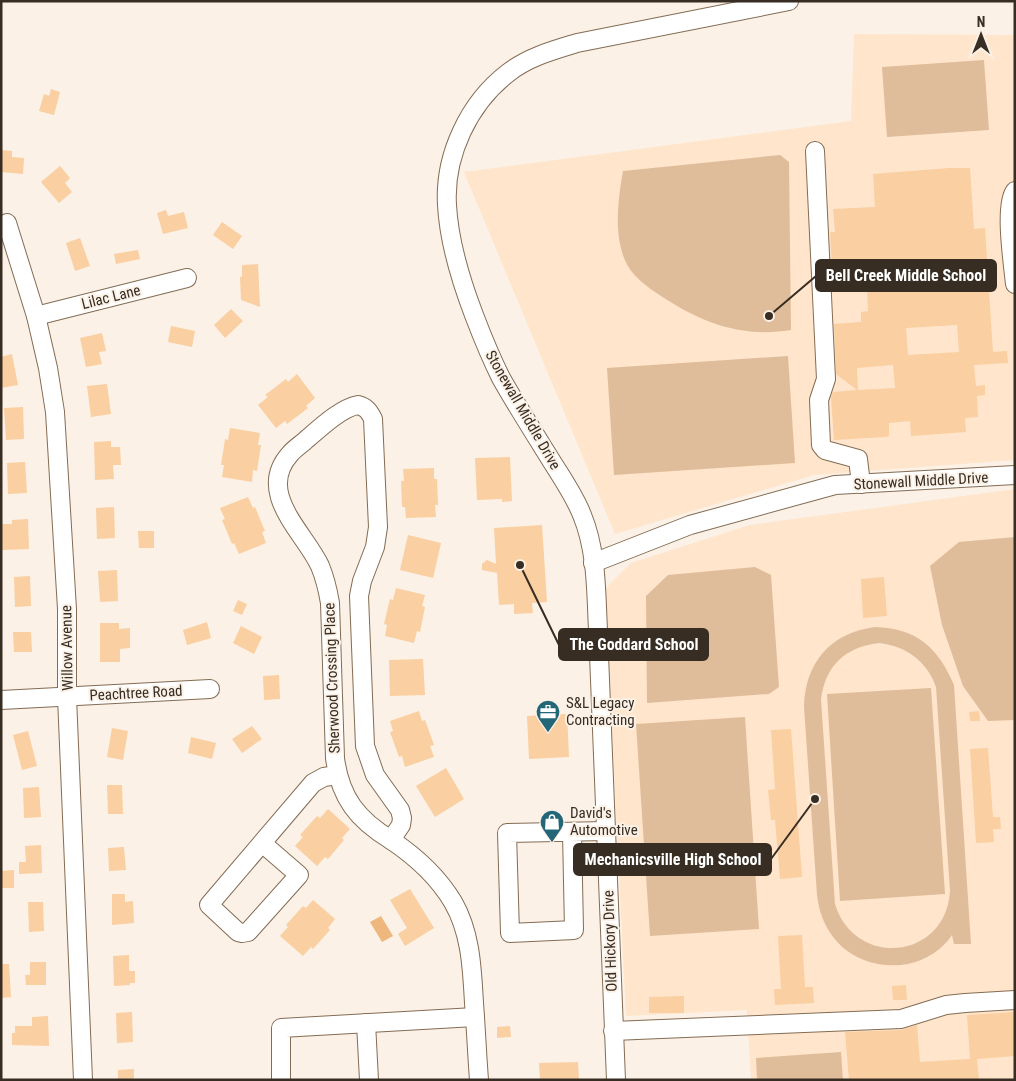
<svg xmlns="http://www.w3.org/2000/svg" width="1016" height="1081" font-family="'Roboto Condensed',sans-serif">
  <rect width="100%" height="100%" fill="#fbf1e6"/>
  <!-- built -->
  <g fill="#ffe5cb">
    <path d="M854,34L1015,35V460L814,475L615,534L464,172L851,121Z"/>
    <path d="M1015,489V1080H751L747,1010L626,1016L605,589L631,563L750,525Z"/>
  </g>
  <!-- green -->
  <g fill="#dfbd9a" fill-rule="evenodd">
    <path d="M984,60L989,130L887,137L882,67Z"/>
    <path d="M780,155L789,162L791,330C741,338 702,323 661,296C646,286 631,276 624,258C614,232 618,199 623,171Z"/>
    <path d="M788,356L795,463L614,475L607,368Z"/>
    <path d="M1015,537V720L988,721L963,686L942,625L930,566L959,542Z"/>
    <path d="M755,567L771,575L779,687L769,694L647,703L646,596L668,575Z"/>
    <path d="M875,627C916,628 938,647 954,685L971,944H954L952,935C942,950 926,960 908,964C861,972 822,943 817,895L804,707C805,663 830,633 875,627ZM879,643C906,646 927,661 936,687L950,891C946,960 855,969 835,904L821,700C825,666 845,647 879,643Z"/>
    <path d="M931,688L945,894L840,901L827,694Z"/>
    <path d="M745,717L759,929L650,936L636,724Z"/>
    <path d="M841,1052L843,1080H757L756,1058Z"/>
  </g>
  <!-- water -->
  <path fill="#edb77d" d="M381,916L393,936L382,942L370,922Z"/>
  <!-- building -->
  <g fill="#facfa1" fill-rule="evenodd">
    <path d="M51,89L60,92L54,115L39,111L44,94L49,96Z"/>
    <path d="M1,150L12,151V157L24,158L23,174L1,172Z"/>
    <path d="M60,166L70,178L65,183L72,192L59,203L41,182Z"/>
    <path d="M949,168H970L974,229L985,228L993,352L1007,351L1008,363L974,365L976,386L985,385V395L977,396L978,417L965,418L966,432L911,436L910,421L889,423V436L885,437L834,440L831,397L833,392L857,390L836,374L834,324L861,322V312L868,311L867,288L839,289L837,267H832L830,232H835L833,209L875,207L873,174ZM957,325L959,352L908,355L906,328ZM893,365L895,388L858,390L857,368Z"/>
    <path d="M166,210L168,216L184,212L188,228L163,234L157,213Z"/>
    <path d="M222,222L242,236L233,249L213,235Z"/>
    <path d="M80,238L90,266L75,271L66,243Z"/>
    <path d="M138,250L140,259L116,264L114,254Z"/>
    <path d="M258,264L260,307L241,300L240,277H242V265Z"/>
    <path d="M231,309L243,321L225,338L214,325Z"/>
    <path d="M171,326L195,331L192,347L168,342Z"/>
    <path d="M102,333L106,351L99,352L102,364L86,367L80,338Z"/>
    <path d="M12,354L18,385L1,388V357Z"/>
    <path d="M297,374L315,398L306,406L308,408L287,424L285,421L276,428L258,405L268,397L265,395L286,379L288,382Z"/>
    <path d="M107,384L111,414L91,417L87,386Z"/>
    <path d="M23,407L24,439L6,440L4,408Z"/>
    <path d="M230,428L260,433L258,445H261L257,471L253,470L252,482L222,477L224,465H221L225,439L228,440Z"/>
    <path d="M111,441V447H120L121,465H113L114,479L95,480L94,442Z"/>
    <path d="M510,457L512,501L502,502V499L477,500L475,458Z"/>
    <path d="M25,462L27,493L8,494L7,463Z"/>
    <path d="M434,468V479H437L438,505H435L436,517L406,518L405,507H402L401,481H404L403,469Z"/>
    <path d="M248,497L253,508L255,507L265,531L262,532L266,543L239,554L234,543L232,544L222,520L225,519L220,508Z"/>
    <path d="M114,507L115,538L97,539L96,508Z"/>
    <path d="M28,519L29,549L1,550V524H12V520Z"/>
    <path d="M542,525L547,602L532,603L533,613L514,614V604L499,605L497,573L482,570V564L487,560L496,564L494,528Z"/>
    <path d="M138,531H154V548H139Z"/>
    <path d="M408,535L441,543L433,578L400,570Z"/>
    <path d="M117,570L118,601L100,602L98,571Z"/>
    <path d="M30,576L31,606L15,607L14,577Z"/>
    <path d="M884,577L887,616L863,618L861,579Z"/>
    <path d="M396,588L425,595L422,606L425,607L420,632L417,631L414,643L385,636L387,625L384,624L390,599L393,600Z"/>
    <path d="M238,600L247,604L242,615L233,611Z"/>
    <path d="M207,622L211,638L187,645L183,630Z"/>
    <path d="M100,623H119V629L130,628V648L120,649V662H100Z"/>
    <path d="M241,626L262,637L254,654L233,643Z"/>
    <path d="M13,632H31L32,652H14Z"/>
    <path d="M423,659L425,695L390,696L389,660Z"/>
    <path d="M279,675L280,699L264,700L263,676Z"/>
    <path d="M419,711L422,721L425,720L434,745L430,746L434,757L405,767L402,756L399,757L390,732L393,731L390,721Z"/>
    <path d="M979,711L980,721H970L969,712Z"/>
    <path d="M567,714L569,757L529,759L527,716Z"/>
    <path d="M252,726L262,739L242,753L232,739Z"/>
    <path d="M112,728L128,731L123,760L107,757Z"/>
    <path d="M791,729L802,877L780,879L775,820H771L768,790L775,789L771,730Z"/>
    <path d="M28,731L37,766L22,770L13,735Z"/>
    <path d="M191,737L216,743L212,759L188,753Z"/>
    <path d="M988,748L993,817H1000L1001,829H993L994,842L976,843L970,749Z"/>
    <path d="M446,768L464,799L435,817L416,786Z"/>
    <path d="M107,785H122L123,814H108Z"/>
    <path d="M39,787L41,817L24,818L23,788Z"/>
    <path d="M328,809L350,829L342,838L344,840L328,859L325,857L317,866L295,846L303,837L300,835L317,816L320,818Z"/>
    <path d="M41,845L42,873L19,874V862H26L25,846Z"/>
    <path d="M124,847L126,870L109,871L108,848Z"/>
    <path d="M14,870V888H1V871Z"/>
    <path d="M410,889L434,928L405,946L398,934L407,928L390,900Z"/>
    <path d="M112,894H125V902L133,901L134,923L112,925Z"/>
    <path d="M313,900L335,919L328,928L330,930L313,949L311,947L303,956L280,936L288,927L286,925L303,906L306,908Z"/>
    <path d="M28,902H43L44,931L29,932Z"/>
    <path d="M802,935L805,987H813L814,1003L775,1005L774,989H781L778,936Z"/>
    <path d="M129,955V971H135V983H130V985L114,986L113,956Z"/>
    <path d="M30,962H46V985H26L25,975H30Z"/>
    <path d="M1,964H9L11,997L1,998Z"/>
    <path d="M906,985L907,1000H893L892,986Z"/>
    <path d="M684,996V1013H649V997Z"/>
    <path d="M132,1012L133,1042L117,1043L116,1013Z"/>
    <path d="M1015,1012V1056L977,1059L979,1080H849L845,1032L901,1030L917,1025L920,1062L970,1059L967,1015Z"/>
    <path d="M48,1016L49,1046L12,1045V1033H15V1026H32V1017Z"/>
    <path d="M510,1026L511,1037L497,1038V1027Z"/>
    <path d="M578,1062L579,1080H540L539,1063Z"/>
    <path d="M134,1069V1080H118V1070Z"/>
  </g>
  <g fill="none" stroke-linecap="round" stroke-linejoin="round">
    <defs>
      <g id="minor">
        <path d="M815,151L826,379L819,400L821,445L825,450L858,459L861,484"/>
        <path d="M1015,191C1004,205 1013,264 1015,284"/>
        <path d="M7,223L36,316L48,368L55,412L67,609V697L83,1080"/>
        <path d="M36,316L187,278"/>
        <path d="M358,405C366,407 369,411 373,419L378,527L375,547L362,581L359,596L365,746L375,775L400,810L402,818L401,825L391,840C358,820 340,798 335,758L330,603C328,591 325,578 320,566C305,533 255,493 290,454C295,448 302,444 307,439C320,428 341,408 358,405Z"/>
        <path d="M593,563L690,525L835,485L1015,475"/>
        <path d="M1,700L210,689"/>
        <path d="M572,832L574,930L510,933L507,833L606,831"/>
        <path d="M391,840C415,856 438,877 453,902C471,933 472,969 474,1003C476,1029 477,1054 479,1080"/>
        <path d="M262,843L299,875L248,932L242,933L238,932L209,905L313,783L324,777L337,775"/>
        <path d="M366,1023L369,1080"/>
        <path d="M613,1031L901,1019L946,1005L965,1003L1015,1000"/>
        <path d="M281,1080V1028L475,1017"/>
        <path d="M616,1080L598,630C596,592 597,551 582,515C575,497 564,481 554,465C536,436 518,408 501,378C491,358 482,336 474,315C461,281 449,243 447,205C444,155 469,103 508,73C528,57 554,50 577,43L789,1"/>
      </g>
    </defs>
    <!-- minor casing -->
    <use href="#minor" stroke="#836c54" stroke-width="20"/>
    <!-- minor -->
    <use href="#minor" stroke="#fff" stroke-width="18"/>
  </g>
  <!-- icons -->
  <defs>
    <symbol id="office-pin" viewBox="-11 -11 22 30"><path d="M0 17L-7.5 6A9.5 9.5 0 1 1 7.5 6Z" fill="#267" stroke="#fbf1e6"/><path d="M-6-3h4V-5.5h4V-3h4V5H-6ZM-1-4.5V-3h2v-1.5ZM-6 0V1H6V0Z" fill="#fff"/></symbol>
    <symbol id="shop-pin" viewBox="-11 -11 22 30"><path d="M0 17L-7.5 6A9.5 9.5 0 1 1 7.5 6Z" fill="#267" stroke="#fbf1e6"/><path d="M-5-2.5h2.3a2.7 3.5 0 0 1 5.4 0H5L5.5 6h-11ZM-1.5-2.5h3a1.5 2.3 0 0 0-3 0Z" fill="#fff"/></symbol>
  </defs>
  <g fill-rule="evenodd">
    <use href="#office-pin" x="534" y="698" width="28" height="38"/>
    <use href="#shop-pin" x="538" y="808" width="28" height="38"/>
  </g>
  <g text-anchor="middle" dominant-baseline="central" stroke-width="4" stroke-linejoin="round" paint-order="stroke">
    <!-- street labels -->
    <g font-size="15" fill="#372d23" stroke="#fbf1e6">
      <text transform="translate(111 297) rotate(-14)">Lilac Lane</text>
      <text transform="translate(523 410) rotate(60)">Stonewall Middle Drive</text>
      <text transform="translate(921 481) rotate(-3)">Stonewall Middle Drive</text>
      <text transform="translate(67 648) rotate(-91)">Willow Avenue</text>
      <text transform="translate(332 678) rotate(-92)">Sherwood Crossing Place</text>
      <text transform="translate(136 693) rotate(-3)">Peachtree Road</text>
      <text transform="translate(610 941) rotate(-92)">Old Hickory Drive</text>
    </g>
    <!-- poi labels -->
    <g font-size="15" fill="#372d23" stroke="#fbf1e6" text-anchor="start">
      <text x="566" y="703">S&amp;L Legacy<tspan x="566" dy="17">Contracting</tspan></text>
      <text x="570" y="813">David's<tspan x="570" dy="17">Automotive</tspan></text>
    </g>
  </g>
  <!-- callouts -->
  <path fill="none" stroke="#372d23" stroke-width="2" d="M769 316L816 276M520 565L559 645M815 799L771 859"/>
  <g fill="#372d23" stroke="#fbf1e6" stroke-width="2">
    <circle cx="769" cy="316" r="5"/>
    <circle cx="520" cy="565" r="5"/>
    <circle cx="815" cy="799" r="5"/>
  </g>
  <g fill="#372d23" stroke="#372d23" stroke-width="2">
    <rect x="816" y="260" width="180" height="31" rx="5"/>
    <rect x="559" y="629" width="149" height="31" rx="5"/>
    <rect x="574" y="844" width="197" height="31" rx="5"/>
  </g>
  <g font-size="16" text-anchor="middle" font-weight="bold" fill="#fff">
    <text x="906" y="281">Bell Creek Middle School</text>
    <text x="634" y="650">The Goddard School</text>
    <text x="673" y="865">Mechanicsville High School</text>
  </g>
  <!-- border -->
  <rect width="1016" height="1081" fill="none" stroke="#372d23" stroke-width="5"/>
  <!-- north arrow -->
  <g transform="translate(981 35)" stroke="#fbf1e6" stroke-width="4" paint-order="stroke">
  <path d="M0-4L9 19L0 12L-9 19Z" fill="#372d23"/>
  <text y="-8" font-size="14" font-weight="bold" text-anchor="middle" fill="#372d23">N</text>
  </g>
</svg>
